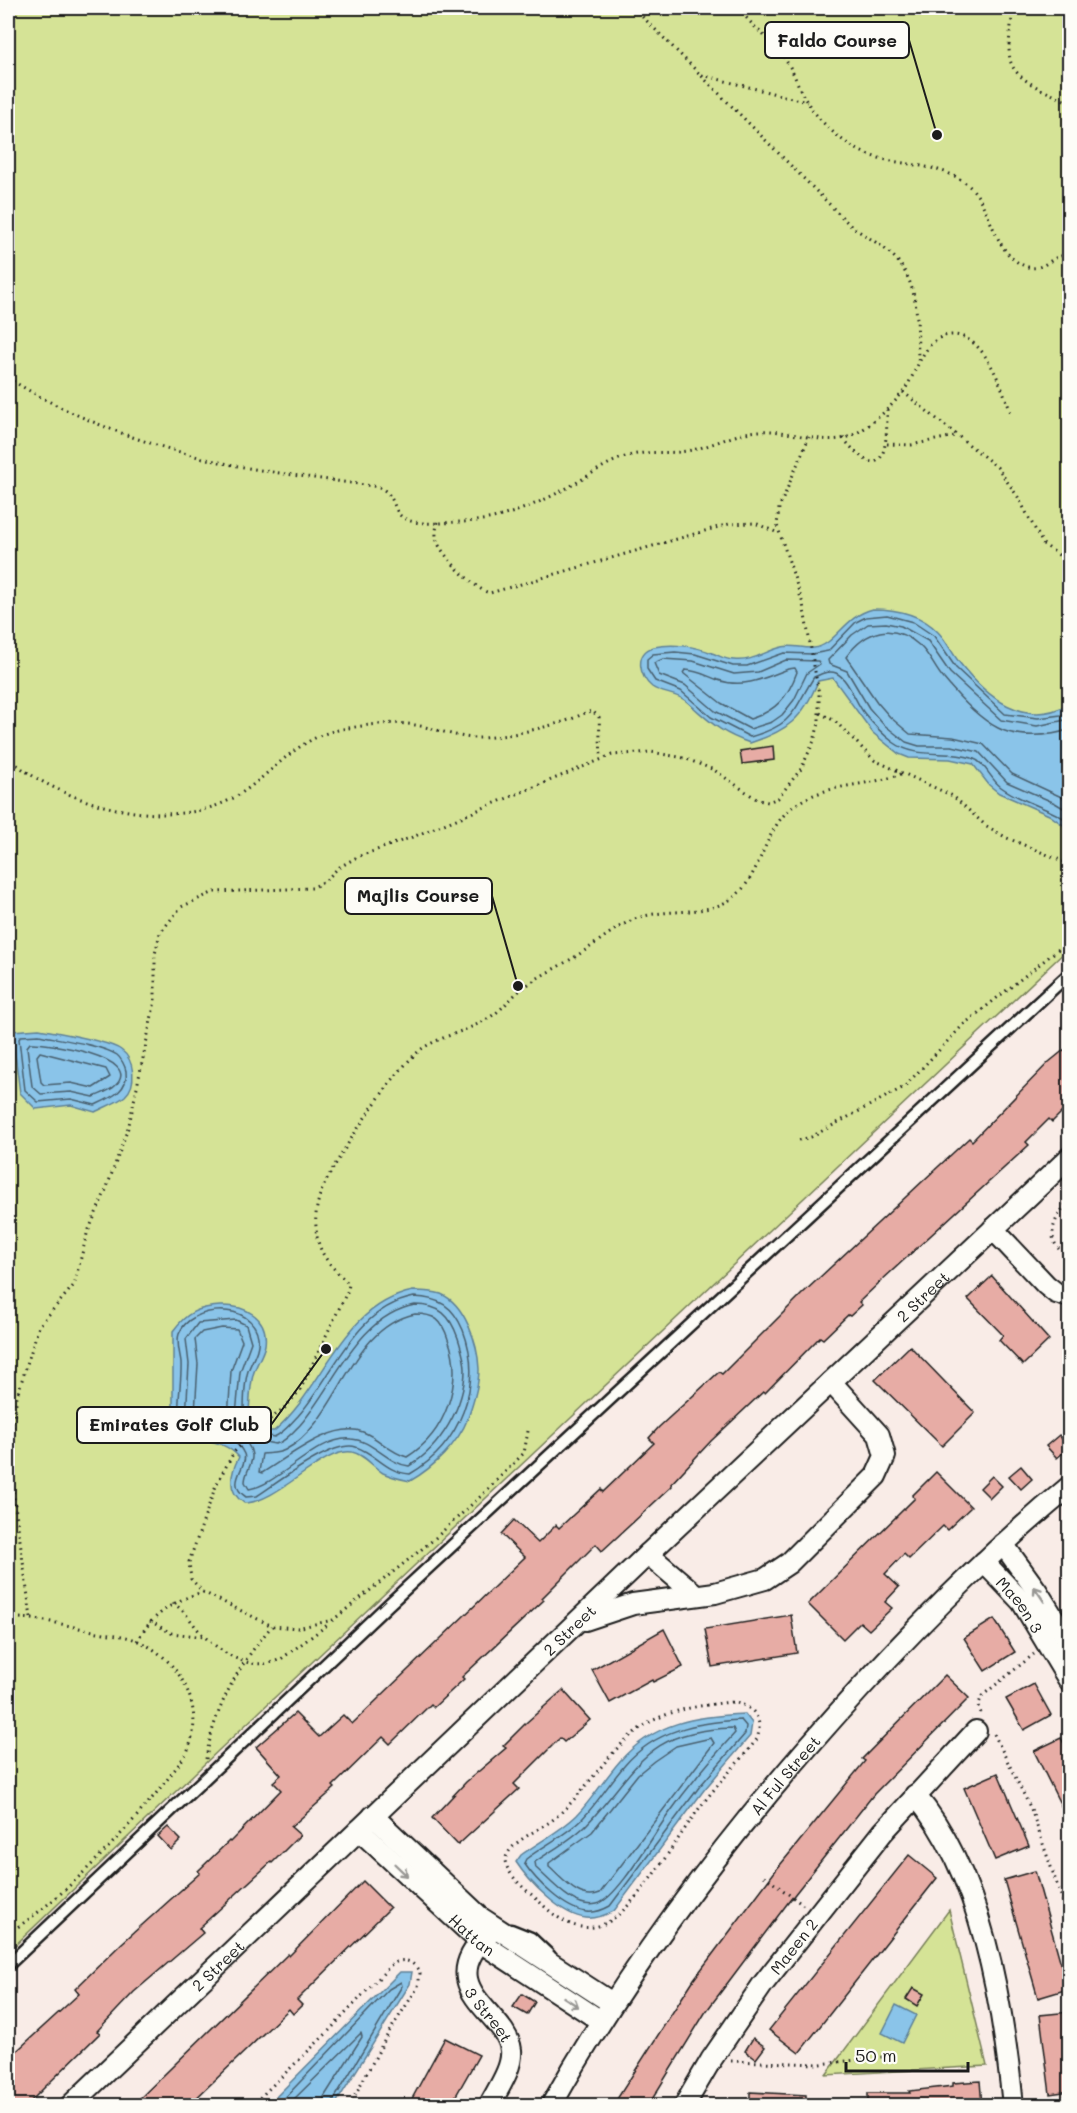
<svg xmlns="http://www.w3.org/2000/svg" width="1077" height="2113" font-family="Mali,sans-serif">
  <rect width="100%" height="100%" fill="#f9ece7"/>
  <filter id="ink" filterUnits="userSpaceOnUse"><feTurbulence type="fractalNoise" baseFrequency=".0167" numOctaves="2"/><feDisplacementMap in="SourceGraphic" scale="12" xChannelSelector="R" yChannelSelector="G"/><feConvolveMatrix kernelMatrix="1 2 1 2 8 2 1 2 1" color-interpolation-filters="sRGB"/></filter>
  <g filter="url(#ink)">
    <!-- green -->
    <g fill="#d5e396" stroke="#788059" stroke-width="1.5">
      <path d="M8,8H1070L1069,948L219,1750L8,1952Z"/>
      <path d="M949,1910L987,2066L826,2075Z"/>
    </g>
    <!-- water -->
    <g fill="#8ac4e9" stroke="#5e8197" stroke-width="1.5">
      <path d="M873,609C896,609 921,614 938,632C946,640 952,653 959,662C986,697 1025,729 1069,704V829L1049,815L999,793L989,785L973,764L950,759L909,758L899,754L873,733L833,678L818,681C803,719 787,731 750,743C718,732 710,721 686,701C676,693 662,694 652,687C639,677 634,652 654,647C672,643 695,646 712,653C720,656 726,660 734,660C753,662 765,651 782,647C793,644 803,649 814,648C836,645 844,616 873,609Z"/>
      <path d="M39,1029C55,1032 110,1041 121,1050C135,1060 137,1085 125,1096C117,1103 104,1107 95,1112L71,1105L36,1109L20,1093L12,1031Z"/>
      <path d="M413,1291C422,1291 432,1291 441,1294C465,1304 478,1344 479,1369C479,1384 473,1404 468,1418C458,1444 433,1468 410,1481C401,1479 391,1477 383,1473C373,1467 364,1454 352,1452C323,1447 278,1503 244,1503C226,1491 231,1472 239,1457C218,1434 194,1446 173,1424V1331C186,1313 198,1307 220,1306C244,1305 269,1316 265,1345C263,1355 256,1364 253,1375C250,1387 250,1399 249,1412L268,1431H274C325,1388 341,1306 413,1291Z"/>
      <path d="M745,1714L752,1723L750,1736L704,1790L614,1911C605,1915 597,1919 586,1918C562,1916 529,1882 516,1862L521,1855C539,1842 562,1830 577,1815C593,1798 605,1778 620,1761C654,1722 697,1716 745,1714Z"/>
      <path d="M400,1972H412L410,1984L335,2105H268Z"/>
      <path d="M896,2005L916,2015L902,2043L882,2033Z"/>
    </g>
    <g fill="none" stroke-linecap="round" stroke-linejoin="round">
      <!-- shore -->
      <g stroke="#485f6e" stroke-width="1.5">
        <path d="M663,659L693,661L734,674L758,672L786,660L818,661L820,664L807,673L794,700L782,715L772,722L750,729L715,711L685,685L659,675L654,663Z"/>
        <path d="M788,669L795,668L797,672C788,697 776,711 750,719L721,703L683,673L685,670C697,670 707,676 718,680C743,689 765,678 788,669Z"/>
        <path d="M1070,711L1061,715L1038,718L1005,714L956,668L934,636L913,622L887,615L866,617L856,622L828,651L812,654L784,653L747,666H733L695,654L675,652L653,654L647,659V669L655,681L681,691L711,717L750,737C795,724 792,712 814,677C821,674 829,670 836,673C848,678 856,703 864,713C873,724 882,734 893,742C917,760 946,749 972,758C985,762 990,779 1001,787C1021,802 1048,807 1070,822"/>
        <path d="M1070,719L1037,726L1001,720L950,673L928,641L901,626L886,623L868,624L852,635L828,660L829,664L847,671L869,708L883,724L906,742L919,746H952L979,752L1007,782L1055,803L1070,812"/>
        <path d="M1070,729C1050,737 1016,738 998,728C978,718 958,696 944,679C935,669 930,655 920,646C892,621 866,630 846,657L877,702L890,717L910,734L953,737L983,744L1012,774L1070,801"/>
        <path d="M39,1035C58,1039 102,1045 117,1055C121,1058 125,1066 126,1071C129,1091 110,1098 95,1105L71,1099L38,1102L25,1090L19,1039L21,1036Z"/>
        <path d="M30,1043C44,1042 146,1057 115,1086C110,1091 100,1094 94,1097L71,1092L41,1094L32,1086L27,1047Z"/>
        <path d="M40,1052L106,1069L110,1077L93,1088L71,1083L44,1085L41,1082L37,1056Z"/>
        <path d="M414,1297C440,1298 453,1306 463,1330C484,1385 460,1445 410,1474C385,1472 377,1454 356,1447C334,1439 277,1483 257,1496L246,1497C224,1483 249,1466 244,1454C234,1429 195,1440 179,1421C177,1402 182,1381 181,1362C180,1353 176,1342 179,1334C190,1304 253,1301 258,1337C260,1349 252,1360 248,1371C244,1384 244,1399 244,1413L264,1435L274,1437C284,1433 291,1423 298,1416C335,1375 353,1309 414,1297Z"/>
        <path d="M415,1305C440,1305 450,1315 458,1338C461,1348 465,1359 465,1369C465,1406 440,1448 409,1466C386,1463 373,1440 351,1439C316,1436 279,1485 249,1489L245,1482C245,1472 253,1464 252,1455C247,1423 201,1435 186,1418L189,1364L186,1339L198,1323L236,1320L246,1325L251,1342L240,1372L236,1415L260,1441L275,1444C285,1442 293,1432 300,1425C335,1385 357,1316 415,1305Z"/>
        <path d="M415,1314C435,1314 442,1320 448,1339C464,1381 446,1433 407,1457C389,1452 379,1438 363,1432C333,1420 287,1458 262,1473L259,1472L262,1454C270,1453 278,1454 285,1450C340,1421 348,1328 415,1314Z"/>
        <path d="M222,1328L237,1329L242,1341L231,1371L228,1419L225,1422L195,1413L198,1364L195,1339L202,1332Z"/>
        <path d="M741,1720L746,1726L745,1734L700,1786L610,1906C603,1910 596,1913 587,1912C565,1910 536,1881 524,1863L526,1859C543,1846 566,1835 582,1819C598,1802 610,1782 625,1765C655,1730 697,1722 741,1720Z"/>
        <path d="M733,1728L735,1733C710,1760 686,1789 665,1819C652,1837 617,1899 597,1904C574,1910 551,1881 536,1868L535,1862C552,1850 573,1839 587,1824C639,1768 645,1730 733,1728Z"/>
        <path d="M711,1738L714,1743L600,1893C580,1902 563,1879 549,1867V1863L592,1832L638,1774L654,1761L676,1746Z"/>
        <path d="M277,2106L389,1989L401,1982L402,1986L330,2106"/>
        <path d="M287,2106L361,2033L362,2037L324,2097L322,2106"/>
      </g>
    </g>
    <!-- building -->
    <g fill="#e7aca5" stroke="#1c1c1c" stroke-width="1.5">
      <path d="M773,746L774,760L742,764L740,751Z"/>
      <path d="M1070,1045V1104L1052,1122L1049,1119L1026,1142L1029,1145L881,1281L859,1302L862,1305L850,1316L848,1315L823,1339L820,1337L765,1393L763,1392L711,1441L671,1484L672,1486L642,1514L602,1551L596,1544L542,1598L544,1600L462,1677L464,1679L434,1707L431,1704L390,1744L383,1737L333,1786L335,1788L291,1827L300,1835L272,1863L271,1862L199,1928L203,1933L134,1992L97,2031L100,2033L45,2087L26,2106H8V2059L79,1994L75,1989L122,1943L200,1873L198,1871L229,1841L230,1842L281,1790L273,1782L281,1775L256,1747L295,1713L319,1737L343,1715L352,1724L525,1557L501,1534L514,1520L538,1543L556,1525L559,1528L601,1489L603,1492L654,1443L649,1438L659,1427L719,1372L722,1374L803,1293L969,1138L972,1141L1049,1062Z"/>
      <path d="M992,1276L1049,1340L1023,1365L999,1340L1003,1335L968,1299Z"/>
      <path d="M910,1346L975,1413L942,1446L875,1380Z"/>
      <path d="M1059,1435L1069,1448L1057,1458L1046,1446Z"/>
      <path d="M1021,1466L1032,1479L1021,1489L1009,1476Z"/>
      <path d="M936,1472L971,1507L947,1530L943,1526L909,1559L904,1554L885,1574L899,1587L885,1602L892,1608L869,1630L860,1622L843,1639L808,1604L915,1498L912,1496Z"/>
      <path d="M992,1476L1002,1486L990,1498L980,1488Z"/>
      <path d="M791,1615L797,1653L712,1667L705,1629Z"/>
      <path d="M994,1619L1015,1652L985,1671L964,1638Z"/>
      <path d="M664,1629L683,1667L653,1682L652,1680L610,1703L592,1670Z"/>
      <path d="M945,1675L969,1698L874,1794L787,1904L705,2013L648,2106H627L617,2099L694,1979L776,1870L865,1761L862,1759Z"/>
      <path d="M1034,1684L1051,1715L1024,1730L1006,1699Z"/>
      <path d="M563,1690L590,1720L564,1742L560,1738L514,1784L519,1789L458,1845L432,1818L466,1782L506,1748L503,1746L527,1722Z"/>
      <path d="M1061,1738L1070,1755V1824L1034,1751Z"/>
      <path d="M998,1773L1029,1846L995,1860L964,1788Z"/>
      <path d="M168,1827L181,1840L171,1850L158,1836Z"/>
      <path d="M909,1855L937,1878L799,2053L769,2030Z"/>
      <path d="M1035,1871L1068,1989L1038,1998L1004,1880Z"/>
      <path d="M363,1881L390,1908L297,2000L302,2005L293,2014L289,2009L188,2106H132L288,1954L289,1956Z"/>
      <path d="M913,1988L924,1994L917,2006L906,1999Z"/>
      <path d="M522,1994L535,2002L527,2015L513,2007Z"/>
      <path d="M1070,2012V2091L1050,2094L1040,2015Z"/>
      <path d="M445,2038L479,2055L450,2106H408Z"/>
      <path d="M753,2038L765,2047L756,2059L745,2051Z"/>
      <path d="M980,2081L982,2106H868V2093H910L909,2091L953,2086V2083Z"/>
      <path d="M750,2092L806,2095V2106H750Z"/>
    </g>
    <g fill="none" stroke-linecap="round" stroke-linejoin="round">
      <defs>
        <g id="service">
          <path d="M511,1930L531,1938L550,1956"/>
          <path d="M8,1965L388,1605L1070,973"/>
        </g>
        <g id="minor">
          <path d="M993,1229L1046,1285L1056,1293L1070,1297"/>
          <path d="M1003,1544L1037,1591L1070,1644"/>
          <path d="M648,1554L696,1595"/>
          <path id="s1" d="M984,1562L1022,1602L1070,1682"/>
          <path d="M585,1620L633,1604L715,1593L765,1579L789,1563L876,1476L885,1456L879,1435L831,1382"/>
          <path d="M915,1795C982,1873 1003,2005 1013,2106"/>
          <path d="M373,1816L481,1918L612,2003"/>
          <path id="s2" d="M359,1830L480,1942L601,2021"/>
          <path id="s3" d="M488,1934C430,1989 507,2012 511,2050C513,2068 497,2090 489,2106"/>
          <path id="s4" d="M70,2106L648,1554L1070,1157"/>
          <path id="s5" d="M551,2106C623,1977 710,1860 807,1748C888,1655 974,1565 1070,1486"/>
          <path id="s6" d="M684,2106L711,2060L763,1984L883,1832L976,1731"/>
        </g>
      </defs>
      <!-- service casing -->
      <use href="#service" stroke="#1c1c1c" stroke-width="15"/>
      <!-- minor casing -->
      <use href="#minor" stroke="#1c1c1c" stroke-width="24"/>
      <!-- path -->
      <g stroke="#1c1c1c" stroke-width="3" stroke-dasharray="1.5 4.5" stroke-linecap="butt">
        <path d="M634,8L851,226C865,236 881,244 893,256C921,284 917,325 918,362"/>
        <path d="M739,8C752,28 774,41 787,62C795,74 799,90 807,102C820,122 839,140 860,151C893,168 939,160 968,185C993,206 992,256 1028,267C1045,272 1053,252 1070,256"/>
        <path d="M1013,8C1012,24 1007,44 1010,59C1014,82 1052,93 1070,103"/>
        <path d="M702,75L807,102"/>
        <path d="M8,378C76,421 159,450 238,466C285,475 332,480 379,487C391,493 392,500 397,511C406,529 445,522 461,522C503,521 540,503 576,483C596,471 614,458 637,454C654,451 670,454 687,451C716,446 739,429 770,431C795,432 827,446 851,436C869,428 891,407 903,392C917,374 923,337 950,335C985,332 1003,391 1012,416"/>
        <path d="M903,392L997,467L1018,497L1043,544L1070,563"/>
        <path d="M843,438C884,488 887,450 887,410"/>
        <path d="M887,444L911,445L955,436"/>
        <path d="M438,522C436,528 435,534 437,541C441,554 476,591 490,593L729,524L755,523L778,533"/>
        <path d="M820,713L835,721L874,760L953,796L985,825L1007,838L1070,864"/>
        <path d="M8,757C61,806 176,836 240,794C275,771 299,736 343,729C367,725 391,721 415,725C435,728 457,738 477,738C503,738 542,728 566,721C575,718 583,713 592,711L599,717L601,758"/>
        <path d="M799,1140L811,1137L904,1087L963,1025L1070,940"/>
        <path d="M1070,1200C1053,1218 1042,1243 1070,1257"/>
        <path d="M528,1431L524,1453L481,1496L433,1540L333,1620L297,1628L272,1626L203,1592L191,1579L189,1562L216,1485L234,1452L263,1424L283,1410L300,1390L348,1290L349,1284C331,1266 317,1254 316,1227C315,1215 317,1203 321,1192C334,1161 396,1066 423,1048C445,1034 471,1031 493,1015C504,1008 512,996 523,988C540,975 563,965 581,953C599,942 615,927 635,919C663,908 696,916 724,903C761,886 760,835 790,809C822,782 865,788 901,774"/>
        <path d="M173,1603C189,1614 193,1626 205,1637C227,1657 253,1672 281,1659L330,1623"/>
        <path d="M8,1618C37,1617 64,1625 93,1631C107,1634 125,1635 138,1641C181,1659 208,1711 186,1754C147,1810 66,1899 8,1933"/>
        <path d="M31,1618L11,1477L13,1423L17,1396L39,1326L74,1285L87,1234L106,1190L129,1125L155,1001V954L160,933L181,907L214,892L312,888L325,881L338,868L357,857L410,838L612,755L651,752L684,758L714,770L758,800L768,802L778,798L801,769L814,741L819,723V694L803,604L777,525L779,508L809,437"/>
        <path d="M150,1621L171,1633L205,1637"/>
        <path d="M137,1641C152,1615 174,1600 203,1592"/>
        <path d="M731,1702C753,1705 764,1718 757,1739C740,1761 721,1780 704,1802C681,1831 636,1911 604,1924C580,1934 560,1921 543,1905C531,1893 509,1879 505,1861C509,1840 540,1831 555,1818C591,1788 612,1740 656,1719C679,1708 705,1705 731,1702Z"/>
        <path d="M981,1713L978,1706L982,1696L1034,1654"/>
        <path d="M994,1734L1031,1809L1070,1922"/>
        <path d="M206,1759C214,1708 239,1664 272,1626"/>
        <path d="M764,1876L803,1905"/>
        <path d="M731,2061L820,2064L892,2056"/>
        <path d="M251,2106L326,2034L392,1964C404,1957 414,1961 420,1973L418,1987L389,2032L349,2106"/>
      </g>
      <!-- service -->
      <use href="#service" stroke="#fdfcf7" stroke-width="10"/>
      <!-- minor -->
      <use href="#minor" stroke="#fdfcf7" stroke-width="20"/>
    </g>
    <!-- one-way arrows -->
    <defs><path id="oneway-shaft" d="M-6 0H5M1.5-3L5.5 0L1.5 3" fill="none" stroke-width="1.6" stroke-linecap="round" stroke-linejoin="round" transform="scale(1.5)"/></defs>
    <g stroke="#989794">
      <use href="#oneway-shaft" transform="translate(1039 1594) rotate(-124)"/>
      <use href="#oneway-shaft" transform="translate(401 1870) rotate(44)"/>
      <use href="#oneway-shaft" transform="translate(571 2002) rotate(33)"/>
    </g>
  </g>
  <g text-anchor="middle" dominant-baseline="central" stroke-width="6" stroke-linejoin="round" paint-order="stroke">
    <!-- street labels -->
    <g font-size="16" fill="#1c1c1c" stroke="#fdfcf7">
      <text stroke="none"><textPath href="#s4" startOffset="1176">2 Street</textPath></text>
      <text stroke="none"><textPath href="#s1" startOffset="56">Maeen 3</textPath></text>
      <text stroke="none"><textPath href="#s4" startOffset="690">2 Street</textPath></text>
      <text stroke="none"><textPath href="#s5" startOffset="406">Al Ful Street</textPath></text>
      <text stroke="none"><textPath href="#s2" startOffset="154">Hattan</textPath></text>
      <text stroke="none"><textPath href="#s6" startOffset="194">Maeen 2</textPath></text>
      <text stroke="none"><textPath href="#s4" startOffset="204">2 Street</textPath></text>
      <text stroke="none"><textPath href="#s3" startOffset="94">3 Street</textPath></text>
    </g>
  </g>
  <!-- callouts -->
  <path fill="none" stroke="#1c1c1c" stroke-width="2" d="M937 135L909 40M518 986L492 896M326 1349L271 1425"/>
  <g fill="#1c1c1c" stroke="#fdfcf7" stroke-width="2">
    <circle cx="937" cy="135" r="6"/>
    <circle cx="518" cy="986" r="6"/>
    <circle cx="326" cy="1349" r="6"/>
  </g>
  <g fill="#fdfcf7" stroke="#1c1c1c" stroke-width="2">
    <rect x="765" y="22" width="144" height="36" rx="6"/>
    <rect x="345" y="878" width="147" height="36" rx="6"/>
    <rect x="77" y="1407" width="194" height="36" rx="6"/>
  </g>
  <g font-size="18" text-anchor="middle" font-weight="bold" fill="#1c1c1c">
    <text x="837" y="47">Faldo Course</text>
    <text x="418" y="902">Majlis Course</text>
    <text x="174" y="1431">Emirates Golf Club</text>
  </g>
  <!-- margin -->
  <rect width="1077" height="2113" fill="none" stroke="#fdfcf7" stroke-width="30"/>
  <rect x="15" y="15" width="1047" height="2083" fill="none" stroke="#1c1c1c" stroke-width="2" filter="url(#ink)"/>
  <!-- scale -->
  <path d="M846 2062v9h122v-9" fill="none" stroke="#1c1c1c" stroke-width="3"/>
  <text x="855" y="2062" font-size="18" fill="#1c1c1c" stroke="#fdfcf7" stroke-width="4.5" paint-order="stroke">50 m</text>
</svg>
